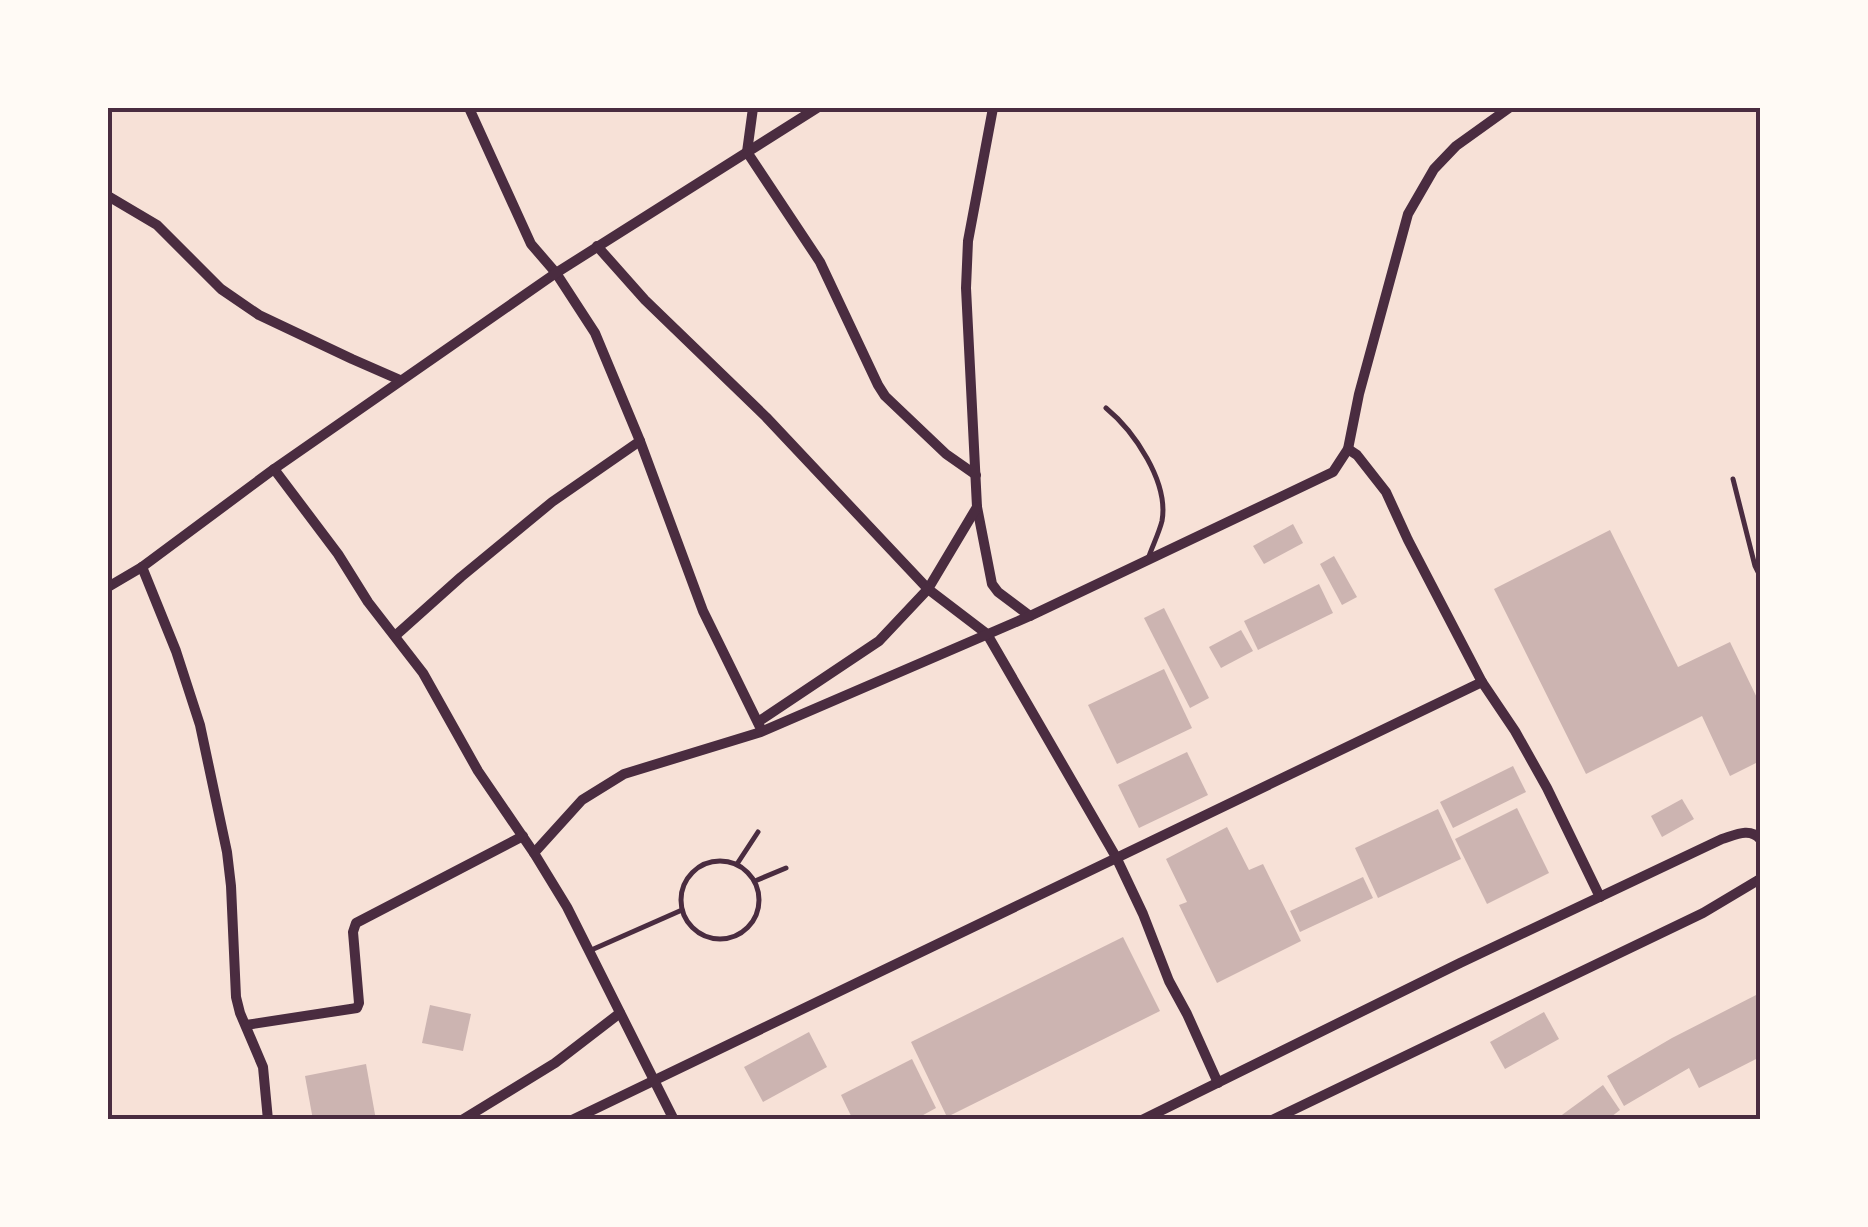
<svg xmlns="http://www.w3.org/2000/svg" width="1868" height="1227" font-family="Overpass,sans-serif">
  <rect width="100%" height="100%" fill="#f7e1d7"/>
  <!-- building -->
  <g fill="#ccb4b1">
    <path d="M1293,524L1303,543L1264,564L1253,546Z"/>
    <path d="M1610,530L1678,667L1730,642L1760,704V761L1730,776L1702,716L1586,774L1494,589Z"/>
    <path d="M1334,556L1357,597L1342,605L1320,564Z"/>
    <path d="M1319,584L1333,613L1258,650L1244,621Z"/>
    <path d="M1164,608L1209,698L1190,708L1144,618Z"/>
    <path d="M1241,630L1253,651L1221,668L1209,647Z"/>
    <path d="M1164,669L1192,728L1117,764L1088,705Z"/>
    <path d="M1187,752L1208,795L1139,828L1118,785Z"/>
    <path d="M1513,766L1526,792L1453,828L1440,802Z"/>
    <path d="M1682,799L1694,819L1662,837L1651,816Z"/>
    <path d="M1517,808L1549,873L1487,904L1455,839Z"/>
    <path d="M1438,809L1461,859L1378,898L1355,848Z"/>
    <path d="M1227,827L1249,870L1263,864L1301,941L1217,983L1179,905L1187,902L1166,859Z"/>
    <path d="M1363,877L1373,898L1300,932L1290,911Z"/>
    <path d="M1123,937L1160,1011L947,1117L911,1042Z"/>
    <path d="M1760,993V1057L1699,1088L1689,1068L1624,1106L1607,1076L1672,1038Z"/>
    <path d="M430,1005L471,1014L463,1051L422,1043Z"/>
    <path d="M1544,1012L1559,1039L1505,1069L1490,1042Z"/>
    <path d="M809,1032L827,1067L763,1102L744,1067Z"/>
    <path d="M912,1059L936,1108L914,1120H853L841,1095Z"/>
    <path d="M366,1064L376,1120H313L305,1076Z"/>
    <path d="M1603,1085L1620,1110L1607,1120H1555Z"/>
  </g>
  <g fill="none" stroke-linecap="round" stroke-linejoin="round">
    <!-- service -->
    <g stroke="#4a2c40" stroke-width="5">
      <path d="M1106,408C1134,431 1169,482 1162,521C1159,533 1152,547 1148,559"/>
      <path d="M1733,479L1755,566L1760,576"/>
      <circle cx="720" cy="900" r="39"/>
      <path d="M737,864L758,832"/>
      <path d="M755,881L786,868"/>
      <path d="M589,951L682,910"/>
    </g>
    <!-- minor -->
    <g stroke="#4a2c40" stroke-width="10">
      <path d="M469,108L531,244L556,273L595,333L640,441L703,611L760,727"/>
      <path d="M753,108L747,152L820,262L878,385L885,396L946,454L976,475"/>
      <path d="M993,108L968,241L966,288L977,507L992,584L998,592L1030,616"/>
      <path d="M108,196L157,225L221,289L259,315L352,359L400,380"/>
      <path d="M597,246L645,300L766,417L928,589L879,641L758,722"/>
      <path d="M1348,449L1357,455L1386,492L1408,540L1482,682L1515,731L1547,788L1600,897"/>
      <path d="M274,469L338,554L368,602L423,673L478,771L534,853"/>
      <path d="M977,507L928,589L987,634L1116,857L1143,914L1169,981L1187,1014L1218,1083"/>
      <path d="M142,567L176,651L200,725L227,852L231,886L236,997L240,1013L263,1067L268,1120"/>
      <path d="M108,587L142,567L274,469L556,273L817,108"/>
      <path d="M395,636L461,577L552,502L640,441"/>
      <path d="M246,1025L357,1008L359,1003L353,932L356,923L523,836"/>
      <path d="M462,1120L555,1063L620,1013"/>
      <path d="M572,1120L1482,682"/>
      <path d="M674,1120L567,907L534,853L582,800L624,774L761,732L1030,616L1333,472L1348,449L1359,394L1408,214L1434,169L1456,146L1509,108"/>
      <path d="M1142,1120L1460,963L1722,839C1735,835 1750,827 1760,839"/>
      <path d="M1272,1120L1703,913L1760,879"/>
    </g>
  </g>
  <!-- border -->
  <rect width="1868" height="1227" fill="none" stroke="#fffaf5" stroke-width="220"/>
  <rect x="110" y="110" width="1648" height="1007" fill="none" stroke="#4a2c40" stroke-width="4"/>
</svg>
